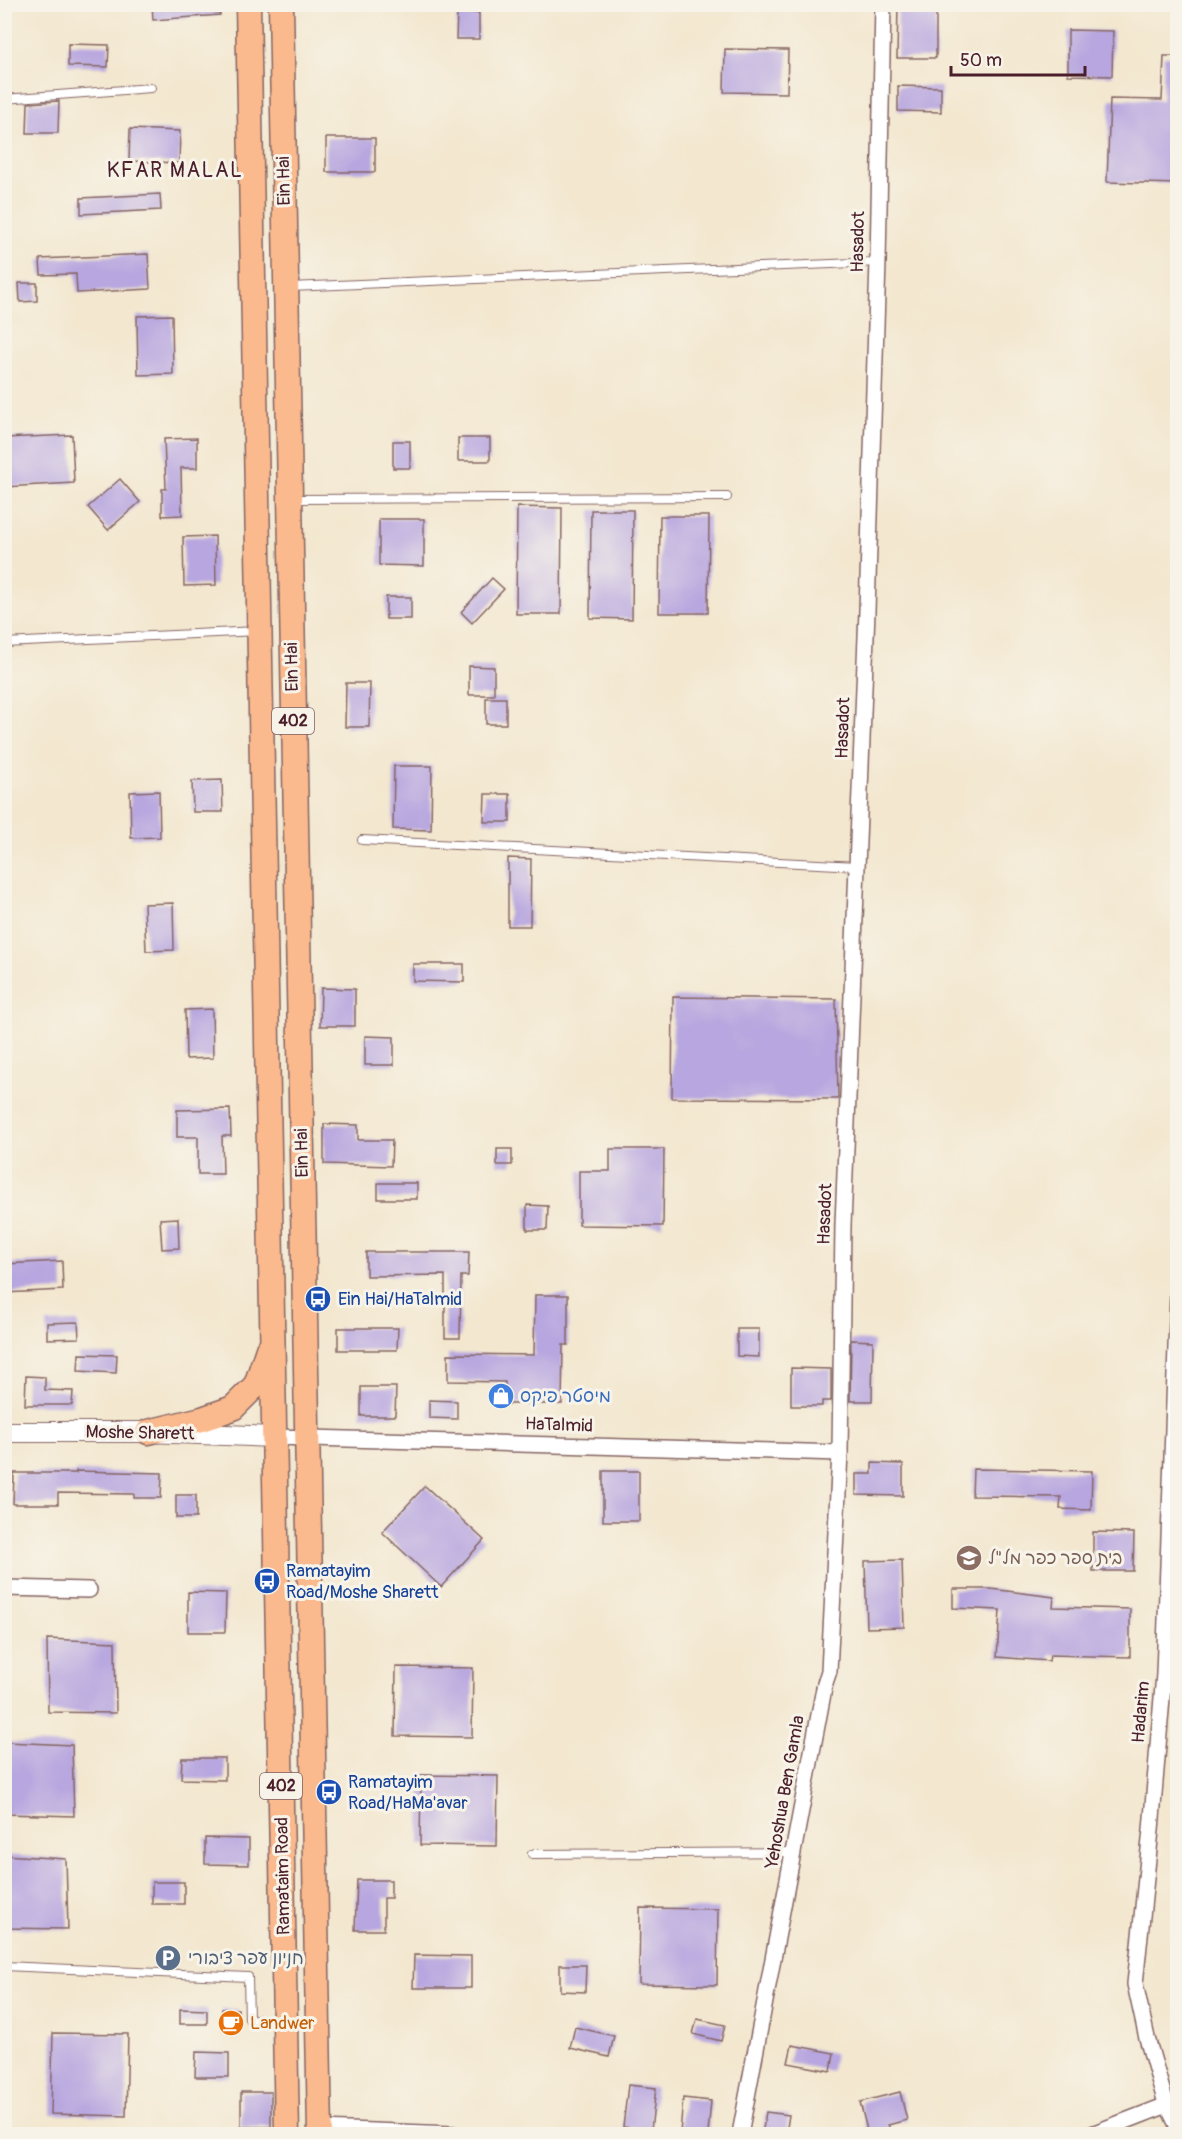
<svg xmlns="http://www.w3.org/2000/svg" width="1182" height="2139" font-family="Pangolin,'Playpen Sans Hebrew',sans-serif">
  <rect width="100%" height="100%" fill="#f7f3e8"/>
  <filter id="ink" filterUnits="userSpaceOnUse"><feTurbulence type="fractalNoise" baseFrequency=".0167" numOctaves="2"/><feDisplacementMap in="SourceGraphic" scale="12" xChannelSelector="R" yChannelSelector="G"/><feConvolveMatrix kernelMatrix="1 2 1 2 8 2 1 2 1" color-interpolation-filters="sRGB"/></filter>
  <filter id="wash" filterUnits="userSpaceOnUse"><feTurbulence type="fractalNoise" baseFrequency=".008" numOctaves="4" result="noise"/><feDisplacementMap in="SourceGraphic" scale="24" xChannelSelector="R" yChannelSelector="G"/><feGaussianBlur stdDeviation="1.35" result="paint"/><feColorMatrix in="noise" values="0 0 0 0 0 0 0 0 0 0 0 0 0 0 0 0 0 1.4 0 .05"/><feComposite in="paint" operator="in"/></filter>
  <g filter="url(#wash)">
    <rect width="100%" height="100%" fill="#f3e7cf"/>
    <g id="blocks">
      <!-- building -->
      <g fill="#b7a6df">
        <path d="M152,4H220V15L153,20Z"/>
        <path d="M898,4H936V58H897Z"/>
        <path d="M457,12L479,13V39H456Z"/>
        <path d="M1068,30L1113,31L1112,76L1068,75Z"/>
        <path d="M68,44L109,45L108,67L68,66Z"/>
        <path d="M725,49L788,50L787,93L724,92Z"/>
        <path d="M1164,56H1178V184L1107,182L1110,99L1162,100Z"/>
        <path d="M898,86L941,87V112L898,111Z"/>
        <path d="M59,101L58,133H27L28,103Z"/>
        <path d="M130,129L180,131L179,163L129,161Z"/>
        <rect x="326" y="138" width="49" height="34"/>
        <path d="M160,194L161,210L81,214V198Z"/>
        <path d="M148,254L150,289L77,293L76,274L41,275L40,259Z"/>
        <path d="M19,283H37V301L20,302Z"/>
        <path d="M172,315L173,374L138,375L137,316Z"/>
        <path d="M72,435L74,483L4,487V438Z"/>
        <path d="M197,438V468H181L182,515L162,516V489H166L164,439Z"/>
        <rect x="458" y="438" width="32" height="23"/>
        <rect x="393" y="441" width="17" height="27"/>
        <path d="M120,479L140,502L108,530L88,507Z"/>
        <path d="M517,507L562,508L561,614H516Z"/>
        <path d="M591,510H633L632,619L590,618Z"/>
        <path d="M660,516H709L708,613H659Z"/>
        <path d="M379,519H424V566L379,565Z"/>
        <path d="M215,536L216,585L184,586L183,537Z"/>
        <path d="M492,578L504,589L472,623L461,612Z"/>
        <rect x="386" y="597" width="25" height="22"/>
        <path d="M469,666L494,667V695H469Z"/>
        <path d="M346,683H370L369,727H345Z"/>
        <rect x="486" y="698" width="20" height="26"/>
        <path d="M394,766H432L431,830L393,829Z"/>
        <path d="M222,780L223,812H193L192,781Z"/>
        <path d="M159,791L160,837L131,838L130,792Z"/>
        <path d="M485,794H510V822H484Z"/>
        <path d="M508,858L531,859L530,926H508Z"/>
        <path d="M173,903L174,950L146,951L144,904Z"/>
        <path d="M413,964H464V982L413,981Z"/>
        <path d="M321,988L355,989V1026H320Z"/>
        <path d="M673,997L836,999L838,1099L672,1098Z"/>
        <path d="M212,1009L213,1058L186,1059L185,1010Z"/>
        <path d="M365,1036L394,1037V1065H365Z"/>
        <path d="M230,1109L231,1136H222L223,1174H198V1137H177V1110Z"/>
        <path d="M324,1124L358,1125V1140H392L391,1166L324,1164Z"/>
        <rect x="497" y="1149" width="15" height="16"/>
        <path d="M610,1149H664L663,1226L579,1225V1171H610Z"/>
        <rect x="378" y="1183" width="39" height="16"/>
        <path d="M527,1205L548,1206L547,1230H527Z"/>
        <path d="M178,1218L179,1248L162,1249L160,1219Z"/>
        <path d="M366,1252H469L468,1276H461L460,1338H445V1275L366,1276Z"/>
        <path d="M62,1261L63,1290L4,1293V1264Z"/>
        <path d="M535,1295H568V1345H563L562,1404H505V1382L448,1381V1354L534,1355Z"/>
        <path d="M78,1322L79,1338L47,1339V1323Z"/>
        <path d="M338,1328H398L397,1350H338Z"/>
        <path d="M737,1329H759V1357L737,1356Z"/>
        <path d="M851,1340L873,1341L872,1401H850Z"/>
        <path d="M79,1354L117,1355L116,1373L78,1371Z"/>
        <path d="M791,1368L831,1369V1401H822V1406H791Z"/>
        <path d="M26,1376L45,1377V1390L73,1391L72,1405H25Z"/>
        <path d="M361,1387H396L395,1416H361Z"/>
        <path d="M429,1400L457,1401V1419L429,1418Z"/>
        <path d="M872,1463L903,1464V1496L856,1495V1474H872Z"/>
        <path d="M973,1469L1092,1471L1091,1510L1060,1509L1061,1497L972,1496Z"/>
        <path d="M76,1471L162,1473L161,1498H134V1494L58,1493V1504H13L14,1473H76Z"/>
        <rect x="603" y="1471" width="36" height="50"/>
        <path d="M425,1486L484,1540L441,1587L382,1532Z"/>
        <rect x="176" y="1495" width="20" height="23"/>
        <path d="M1093,1532L1134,1533L1133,1571H1093Z"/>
        <path d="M902,1560L904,1627L867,1628L865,1561Z"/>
        <path d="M953,1589H991L1054,1597L1053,1607L1130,1609V1657L1050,1655L1049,1661L997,1657L1000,1610L953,1608Z"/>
        <path d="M188,1592L226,1593L225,1632H188Z"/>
        <path d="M47,1639L115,1642L116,1713L48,1712Z"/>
        <path d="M396,1667L473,1668L472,1737L395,1736Z"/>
        <path d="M5,1742L72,1745L74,1816L5,1814Z"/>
        <path d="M182,1758H225V1780L181,1779Z"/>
        <path d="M421,1775L498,1776L497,1846L420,1845Z"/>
        <path d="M205,1838L249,1839V1865L205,1864Z"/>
        <path d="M4,1855L66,1859L68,1929L4,1928Z"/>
        <path d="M357,1880H391V1898H384V1930H355Z"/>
        <rect x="152" y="1882" width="32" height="22"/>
        <path d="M640,1908L718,1909L717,1985L639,1984Z"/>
        <path d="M414,1955L471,1956V1988H413Z"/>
        <path d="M560,1965H586L585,1992L560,1991Z"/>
        <path d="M180,2009L207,2010V2024H180Z"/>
        <path d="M222,2009H238L237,2023H222Z"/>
        <path d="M697,2019L725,2025L721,2041L693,2034Z"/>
        <path d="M575,2027L614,2036L609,2057L570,2048Z"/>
        <path d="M53,2033L128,2034L126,2116L51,2114Z"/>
        <path d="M792,2045L834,2053L831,2071L788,2063Z"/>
        <path d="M196,2052L229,2053V2077H195Z"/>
        <path d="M628,2085L656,2088L651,2130L623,2127Z"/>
        <rect x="241" y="2092" width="30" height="35"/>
        <path d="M900,2092L907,2120L888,2125L893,2134H868L860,2102Z"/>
        <path d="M683,2098L711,2101L708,2134L680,2133Z"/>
        <path d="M766,2112L789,2115L786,2134H762Z"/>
      </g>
    </g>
  </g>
  <g filter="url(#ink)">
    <use href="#blocks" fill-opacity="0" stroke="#856564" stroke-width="1.5"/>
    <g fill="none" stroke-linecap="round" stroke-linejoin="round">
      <defs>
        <g id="service">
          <path d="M4,99L151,88"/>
          <path d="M290,287L878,262"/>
          <path d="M294,499L727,497"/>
          <path d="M4,643L258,631"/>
          <path d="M362,840L857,866"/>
          <path d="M532,1854L794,1852"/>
          <path d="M4,1966L248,1977L249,2019L283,2020"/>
        </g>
        <g id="minor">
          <path d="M1178,1293L1164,1674L1151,1830L1135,1984L1147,2038L1165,2100L1178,2127"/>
          <path d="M275,1437L840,1453"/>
          <path d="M4,1588L89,1590"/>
          <path d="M320,2129L453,2134"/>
          <path d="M740,2134L825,1683L829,1671L840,1453L843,1225L867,611L878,262L883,4"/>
          <path d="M1092,2134L1167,2105"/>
        </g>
        <path id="tertiary" d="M4,1432H148L275,1437"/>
        <g id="primary">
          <path d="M248,4L287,2134"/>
          <path d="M281,4L320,2134"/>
          <path d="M148,1432L202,1419L233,1408L256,1385L268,1349"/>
        </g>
      </defs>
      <!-- service casing -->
      <use href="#service" stroke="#856564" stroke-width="10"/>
      <!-- minor casing -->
      <use href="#minor" stroke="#856564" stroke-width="18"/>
      <!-- tertiary casing -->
      <use href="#tertiary" stroke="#856564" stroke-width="22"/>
      <!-- primary casing -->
      <use href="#primary" stroke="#856564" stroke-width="27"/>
      <!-- service -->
      <use href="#service" stroke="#fff" stroke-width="8"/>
      <!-- minor -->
      <use href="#minor" stroke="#fff" stroke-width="15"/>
      <!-- tertiary -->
      <use href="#tertiary" stroke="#fff" stroke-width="20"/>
      <!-- primary -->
      <use href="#primary" stroke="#fbba8d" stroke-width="24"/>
    </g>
  </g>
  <!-- icons -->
  <defs>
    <symbol id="bus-disc" viewBox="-11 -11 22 22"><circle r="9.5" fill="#1a4fb4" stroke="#f7f3e8"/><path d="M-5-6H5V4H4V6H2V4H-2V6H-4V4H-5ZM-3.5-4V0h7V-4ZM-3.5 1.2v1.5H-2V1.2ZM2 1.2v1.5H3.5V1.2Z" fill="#fff"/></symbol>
    <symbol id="shop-disc" viewBox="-11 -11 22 22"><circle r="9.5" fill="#3f7fe0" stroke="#f7f3e8"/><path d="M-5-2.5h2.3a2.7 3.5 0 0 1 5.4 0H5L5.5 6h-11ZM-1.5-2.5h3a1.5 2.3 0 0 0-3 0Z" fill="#fff"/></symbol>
    <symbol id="school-disc" viewBox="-11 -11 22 22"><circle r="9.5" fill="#8d6e63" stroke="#f7f3e8"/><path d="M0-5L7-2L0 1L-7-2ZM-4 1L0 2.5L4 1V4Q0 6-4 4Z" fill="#fff"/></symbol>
    <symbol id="parking-disc" viewBox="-11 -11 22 22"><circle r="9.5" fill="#5c6f8a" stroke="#f7f3e8"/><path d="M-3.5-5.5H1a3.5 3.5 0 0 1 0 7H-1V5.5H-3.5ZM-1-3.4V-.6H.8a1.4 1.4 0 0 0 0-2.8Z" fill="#fff"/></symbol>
    <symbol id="cafe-disc" viewBox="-11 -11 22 22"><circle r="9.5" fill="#e8710a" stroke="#f7f3e8"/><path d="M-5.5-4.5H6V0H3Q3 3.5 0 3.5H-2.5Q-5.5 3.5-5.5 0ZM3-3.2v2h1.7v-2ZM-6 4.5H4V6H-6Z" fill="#fff"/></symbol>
  </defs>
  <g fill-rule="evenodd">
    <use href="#bus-disc" x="303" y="1284" width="30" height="30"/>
    <use href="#shop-disc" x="486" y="1381" width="30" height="30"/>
    <use href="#school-disc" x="954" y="1543" width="30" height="30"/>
    <use href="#bus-disc" x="252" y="1566" width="30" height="30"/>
    <use href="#bus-disc" x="314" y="1777" width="30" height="30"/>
    <use href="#parking-disc" x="153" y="1943" width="30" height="30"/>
    <use href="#cafe-disc" x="216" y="2008" width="30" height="30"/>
  </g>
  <g text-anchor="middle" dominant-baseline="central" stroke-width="6" stroke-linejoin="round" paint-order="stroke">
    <!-- shield labels -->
    <g fill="#f7f3e8" stroke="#7e5f64" stroke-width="1.5">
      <rect x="272" y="708" width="42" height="26" rx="4.5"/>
      <rect x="260" y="1773" width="42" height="26" rx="4.5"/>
    </g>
    <g font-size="16" font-weight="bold" fill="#4a1f2b">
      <text x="293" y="721">402</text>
      <text x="281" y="1786">402</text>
    </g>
    <!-- street labels -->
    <g font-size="18" fill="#4a1f2b" stroke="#f7f3e8">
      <text transform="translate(284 181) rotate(-91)">Ein Hai</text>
      <text transform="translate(858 242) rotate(-89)">Hasadot</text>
      <text transform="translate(292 667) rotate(-91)">Ein Hai</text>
      <text transform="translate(843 728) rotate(-88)">Hasadot</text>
      <text transform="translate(302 1153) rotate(-91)">Ein Hai</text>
      <text transform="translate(825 1214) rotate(-88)">Hasadot</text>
      <text transform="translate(559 1425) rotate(2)">HaTalmid</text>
      <text transform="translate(140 1433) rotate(1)">Moshe Sharett</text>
      <text transform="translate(1141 1712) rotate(-85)">Hadarim</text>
      <text transform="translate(785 1792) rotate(-80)">Yehoshua Ben Gamla</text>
      <text transform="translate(283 1876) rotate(-91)">Ramataim Road</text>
    </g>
    <!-- transit labels -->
    <g font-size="18" fill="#164399" stroke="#f7f3e8" text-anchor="start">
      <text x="338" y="1299">Ein Hai/HaTalmid</text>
      <text x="286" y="1571">Ramatayim<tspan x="286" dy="21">Road/Moshe Sharett</tspan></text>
      <text x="348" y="1782">Ramatayim<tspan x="348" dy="21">Road/HaMa'avar</tspan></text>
    </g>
    <!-- shop labels -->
    <g font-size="18" fill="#366cbe" stroke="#f7f3e8" text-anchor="start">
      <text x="520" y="1396">מיסטר פיקס</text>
    </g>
    <!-- education labels -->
    <g font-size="18" fill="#785e54" stroke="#f7f3e8" text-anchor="start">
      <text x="988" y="1558">בית ספר כפר מל"ל</text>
    </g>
    <!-- service labels -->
    <g font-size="18" fill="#4e5e75" stroke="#f7f3e8" text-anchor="start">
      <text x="188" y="1958">חניון עפר ציבורי</text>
    </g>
    <!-- food labels -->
    <g font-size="18" fill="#c56008" stroke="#f7f3e8" text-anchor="start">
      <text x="250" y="2023">Landwer</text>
    </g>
    <!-- quarter labels -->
    <g font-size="21" letter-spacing="1.5" fill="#4a1f2b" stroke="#f7f3e8">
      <text x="175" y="170">KFAR MALAL</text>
    </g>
  </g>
  <!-- margin -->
  <rect width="1182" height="2139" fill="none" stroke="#f7f3e8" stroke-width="24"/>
  <!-- scale -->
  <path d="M951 66v9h134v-9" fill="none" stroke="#4a1f2b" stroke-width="3"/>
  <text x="960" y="66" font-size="18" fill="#4a1f2b" stroke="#f7f3e8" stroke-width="4.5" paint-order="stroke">50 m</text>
</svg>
